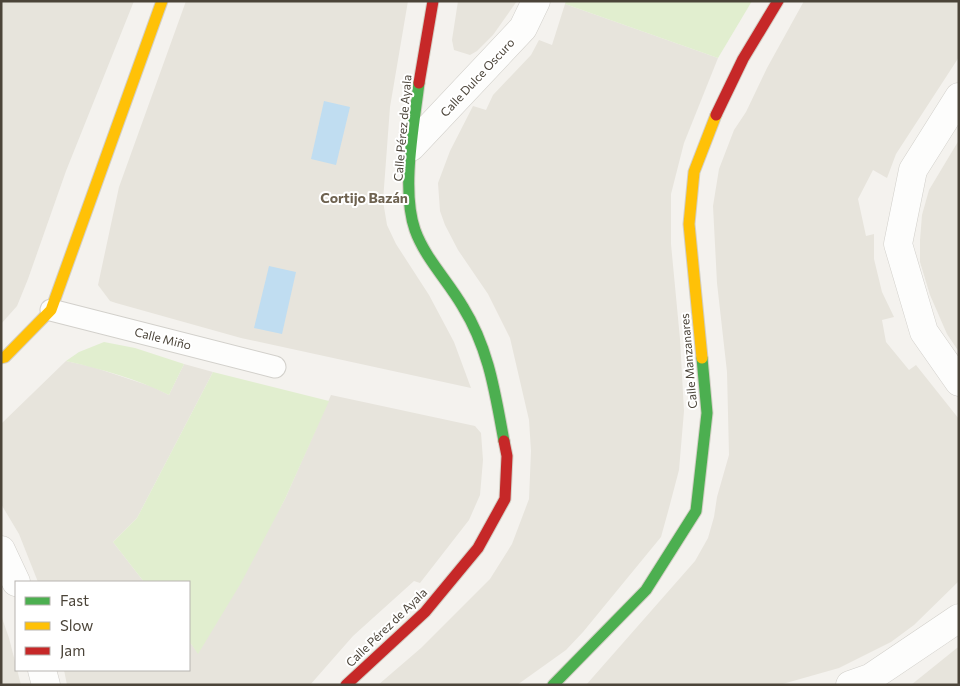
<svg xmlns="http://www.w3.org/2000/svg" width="960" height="686" font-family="Commissioner,sans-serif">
  <rect width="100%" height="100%" fill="#f4f2ee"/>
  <!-- residential -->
  <g fill="#e7e4dc">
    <path d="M1,1H134L66,171L28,279L17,306L1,324Z"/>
    <path d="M186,1H408L390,107L383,201L387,225L396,244L429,295L454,342L471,388L241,338L116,303L110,301L98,285L119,187Z"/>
    <path d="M458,1H517L493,35L477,51L470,55L454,50L452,40Z"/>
    <path d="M804,1H959V57L896,154L887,178L873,170L858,199L866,236L874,234V259L882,292L894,317L882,320L886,342L909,370L916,365L959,419V581L914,625L891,642L839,668L779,685H586L695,561L708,538L714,517L717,497L729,455L727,372L717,283L713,206L719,169L734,130L746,112L767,68Z"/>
    <path d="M565,4L718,58L684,143L671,194V244L680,339L684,411L679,470L669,508L661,537L583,632L566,650L517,685H378L421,648L490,579L512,544L529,499L531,451L529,420L510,338L488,294L458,250L445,225L440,211L438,183L450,151L473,106L486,110L493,95L531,55L539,40L552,45Z"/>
    <path d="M959,140V352L947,334L930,295L920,262V240L922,215L929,190Z"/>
    <path d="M66,361L93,367L153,387L169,395L184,364L213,372L137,518L113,542L144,582H38L19,534L1,504V424Z"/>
    <path d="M331,395L475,426L481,433L483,460L480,495L469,520L420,583L414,581L353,636L310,685H67L64,670H189V641L198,653L285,499Z"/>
    <path d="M1,615L9,638L21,685H1Z"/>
    <path d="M959,647V685H911L957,648Z"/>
  </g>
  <!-- green -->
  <g fill="#e1eecf">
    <path d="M566,1H752L718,58L565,4Z"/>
    <path d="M104,342L135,348L184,364L169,395C137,379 101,369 66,361L79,352Z"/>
    <path d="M213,372L329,401L285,499L241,583L198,654L189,641V582H144L113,542L137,518Z"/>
  </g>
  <!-- water -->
  <g fill="#c0ddf1">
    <path d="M324,101L350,107L336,165L311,159Z"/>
    <path d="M269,266L296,272L282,334L254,328Z"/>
  </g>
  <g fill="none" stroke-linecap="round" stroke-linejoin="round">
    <defs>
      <path id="lane" d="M51,310L275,367"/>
      <g id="street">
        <path d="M959,97L913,170L898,244L924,332L959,382"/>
        <path d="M411,147L523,28L536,1"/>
        <path d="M1,550L16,582"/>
        <path d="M42,670L46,685"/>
        <path d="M850,685L870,678L959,618"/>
      </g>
      <g id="fast">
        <path d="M419,83C414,125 401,190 415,230C425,258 448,281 463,307C489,349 495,393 504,441"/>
        <path d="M553,685L646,590L696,511L707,413L702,358"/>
      </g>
      <g id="slow">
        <path d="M1,358L5,357L51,310L162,1"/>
        <path d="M702,358L689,224L694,172L716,115"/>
      </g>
      <g id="jam">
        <path d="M419,83L433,1"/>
        <path d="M716,115L743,59L778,1"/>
        <path d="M346,685L425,612L478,548L505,499L507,456L504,441"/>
      </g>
    </defs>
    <!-- lane casing -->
    <use href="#lane" stroke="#d2d0cb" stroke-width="23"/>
    <!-- street casing -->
    <use href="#street" stroke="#d2d0cb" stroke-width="29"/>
    <!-- fast casing -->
    <use href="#fast" stroke="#d3cfc5" stroke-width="13"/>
    <!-- slow casing -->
    <use href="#slow" stroke="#d3cfc5" stroke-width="13"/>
    <!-- jam casing -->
    <use href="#jam" stroke="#d3cfc5" stroke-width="13"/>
    <!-- lane -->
    <use href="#lane" stroke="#fdfdfc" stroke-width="21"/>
    <!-- street -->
    <use href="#street" stroke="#fdfdfc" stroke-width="28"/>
    <!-- fast -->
    <use href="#fast" stroke="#4caf50" stroke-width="11"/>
    <!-- slow -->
    <use href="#slow" stroke="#ffc107" stroke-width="11"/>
    <!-- jam -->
    <use href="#jam" stroke="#c62828" stroke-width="11"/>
  </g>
  <g text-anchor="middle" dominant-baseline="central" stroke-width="4" stroke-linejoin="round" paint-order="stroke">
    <!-- street labels -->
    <g font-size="12" fill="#4b4439" stroke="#fff">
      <text transform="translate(477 77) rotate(-47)">Calle Dulce Oscuro</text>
      <text transform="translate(402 128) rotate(-85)">Calle Pérez de Ayala</text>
      <text transform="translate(163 338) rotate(14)">Calle Miño</text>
      <text transform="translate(688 361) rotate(-95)">Calle Manzanares</text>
      <text transform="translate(386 627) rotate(-44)">Calle Pérez de Ayala</text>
    </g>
    <!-- neighbourhood labels -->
    <g font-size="14" font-weight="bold" fill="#6e6250" stroke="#fff">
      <text x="364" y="197">Cortijo Bazán</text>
    </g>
  </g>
  <!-- border -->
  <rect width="960" height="686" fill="none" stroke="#4b4439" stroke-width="5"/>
  <!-- legend -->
  <rect x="15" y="581" width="175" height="90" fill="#ffffff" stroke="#b7b4b0"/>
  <rect x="25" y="597" width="25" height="8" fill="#4caf50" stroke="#b7b4b0"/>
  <text x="60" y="606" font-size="15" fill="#4b4439">Fast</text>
  <rect x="25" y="622" width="25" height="8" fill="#ffc107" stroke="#b7b4b0"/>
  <text x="60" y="631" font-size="15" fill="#4b4439">Slow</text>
  <rect x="25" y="647" width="25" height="8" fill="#c62828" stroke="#b7b4b0"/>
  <text x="60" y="656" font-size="15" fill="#4b4439">Jam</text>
</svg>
